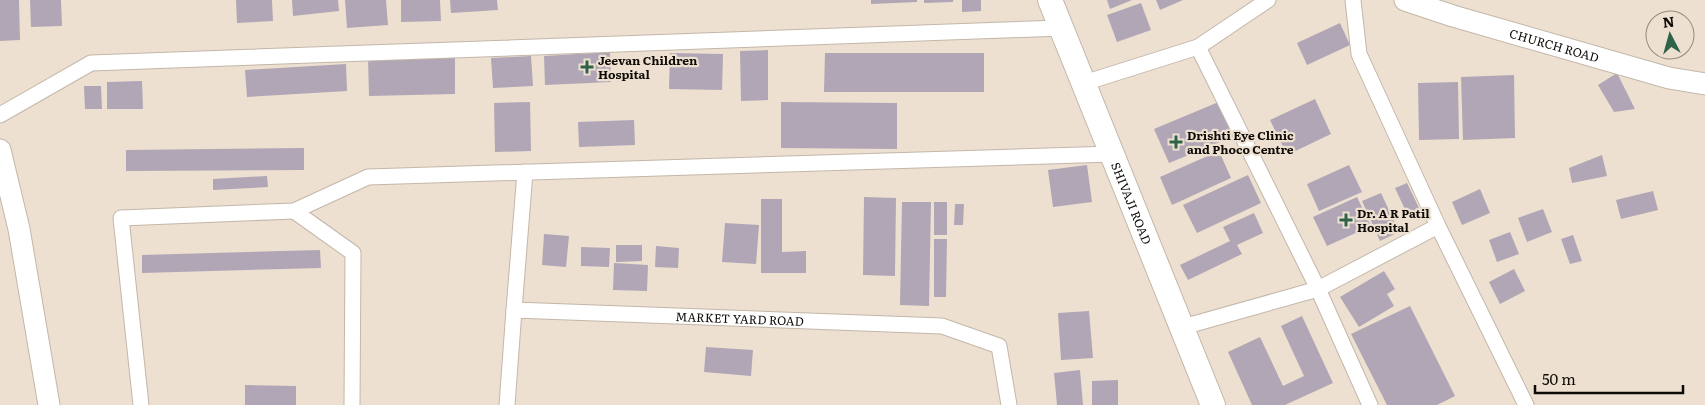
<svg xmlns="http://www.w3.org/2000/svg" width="1705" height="405" font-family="Literata,serif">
  <rect width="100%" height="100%" fill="#ede0d1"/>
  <!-- building -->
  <g fill="#b1a6b5">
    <path d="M0,0H19L20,40L0,41Z"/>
    <path d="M30,0H61L62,26L31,27Z"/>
    <path d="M236,0H272L273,21L237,23Z"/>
    <path d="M292,0H338L339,11L293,16Z"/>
    <path d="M345,0H386L388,25L347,28Z"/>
    <path d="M401,0H440L441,21L401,22Z"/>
    <path d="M450,0H497L498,10L451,13Z"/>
    <path d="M871,0H917V2L871,4Z"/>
    <path d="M924,0H953V2L924,3Z"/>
    <path d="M962,0H981V11L962,12Z"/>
    <path d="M1107,0H1132L1110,9Z"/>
    <path d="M1156,0H1183L1160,10Z"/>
    <path d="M1141,3L1151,30L1117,42L1107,15Z"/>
    <path d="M1340,23L1350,45L1307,65L1297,43Z"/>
    <path d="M768,50V100L741,101L740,51Z"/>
    <path d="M610,52L611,82L545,85L544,56Z"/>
    <path d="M670,53L723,54L722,90L669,89Z"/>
    <path d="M825,53H984V92H824Z"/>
    <path d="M531,56L533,86L493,88L491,58Z"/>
    <path d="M455,57V94L369,96L368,58Z"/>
    <path d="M346,64L347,91L247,97L245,70Z"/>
    <path d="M1617,73L1635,109L1614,112L1598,85Z"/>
    <path d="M1514,75L1515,138L1463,140L1461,77Z"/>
    <path d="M142,81L143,109H107V82Z"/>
    <path d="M1458,82L1459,139L1419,140L1418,83Z"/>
    <path d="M84,86H101L102,109H85Z"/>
    <path d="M1315,99L1331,134L1287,155L1270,120Z"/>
    <path d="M1221,101L1235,136L1169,163L1154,129Z"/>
    <path d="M530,102L531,151L495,152L494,103Z"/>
    <path d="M781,102L897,103V149L781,148Z"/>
    <path d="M634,120L635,145L579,147L578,122Z"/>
    <path d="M304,148V170L126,171V150Z"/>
    <path d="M1219,151L1231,178L1172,205L1160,177Z"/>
    <path d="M1602,155L1607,176L1572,183L1569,168Z"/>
    <path d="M1087,165L1092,202L1053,207L1048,170Z"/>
    <path d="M1349,165L1362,192L1319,211L1307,184Z"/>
    <path d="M1248,175L1261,203L1197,233L1183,205Z"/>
    <path d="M267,176L268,187L213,190V179Z"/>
    <path d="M1407,183L1420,210L1408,216L1395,188Z"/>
    <path d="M1480,189L1490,213L1462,225L1452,202Z"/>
    <path d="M1653,191L1658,210L1621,219L1616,200Z"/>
    <path d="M1381,193L1399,232L1380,241L1362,201Z"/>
    <path d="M864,197L896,198L895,276L863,275Z"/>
    <path d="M1357,197L1371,226L1327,246L1313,217Z"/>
    <path d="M761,199H782V252L806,251V273H761Z"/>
    <path d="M902,202H931L929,306L900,305Z"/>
    <rect x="934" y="202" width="13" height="33"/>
    <path d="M955,204H964L963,225H954Z"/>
    <path d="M1543,209L1552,232L1527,242L1518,218Z"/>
    <path d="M1254,213L1263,233L1237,245L1242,254L1188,280L1180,265L1230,241L1223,227Z"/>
    <path d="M725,223L759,225L756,264L722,262Z"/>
    <path d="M1510,232L1519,254L1497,262L1489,240Z"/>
    <path d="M544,234L569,236L566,267L542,265Z"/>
    <path d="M1573,235L1582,261L1570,264L1561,239Z"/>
    <path d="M934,239H947L946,297H934Z"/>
    <path d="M616,245H642V261L616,262Z"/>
    <path d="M656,246L679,248L678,268L655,267Z"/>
    <path d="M581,247L610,248L609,267L581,266Z"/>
    <path d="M320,250L321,268L142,273V255Z"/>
    <path d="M614,263L648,265L647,291L613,290Z"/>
    <path d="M1514,269L1525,291L1500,304L1489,282Z"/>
    <path d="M1384,271L1395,289L1387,294L1394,306L1359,327L1340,297Z"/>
    <path d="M1410,306L1455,396L1437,405H1387L1351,334Z"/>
    <path d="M1089,311L1093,358L1061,360L1058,313Z"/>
    <path d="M1302,316L1333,383L1285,405H1252L1228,352L1260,337L1283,386L1304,376L1281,326Z"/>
    <path d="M706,347L753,350L751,376L704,372Z"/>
    <path d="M1080,370L1083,405H1057L1054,373Z"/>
    <path d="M1118,380V405H1092V381Z"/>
    <path d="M245,385L296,386V405H245Z"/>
  </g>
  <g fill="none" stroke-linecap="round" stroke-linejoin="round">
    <defs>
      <g id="street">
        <path d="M1353,0L1359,54L1438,226L1526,405"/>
        <path d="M1198,47L1318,289L1370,405"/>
        <path d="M1084,83L1198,47L1268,0"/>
        <path d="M0,115L91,63L1061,28"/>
        <path d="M294,211L353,253L352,405"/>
        <path d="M514,310L525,172"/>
        <path d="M1183,327L1318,289L1438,226"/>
        <path d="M141,405L121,218L294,211L368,177L1112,154"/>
        <path id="s1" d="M507,405L514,310L942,326L999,346L1009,405"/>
      </g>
      <g id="secondary">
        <path id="s2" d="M1405,0L1453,16L1669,78L1705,84"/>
        <path d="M0,150L19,229L49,405"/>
      </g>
      <g id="primary">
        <path id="s3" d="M1050,0L1213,405"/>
      </g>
    </defs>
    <!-- street casing -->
    <use href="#street" stroke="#c3b7a9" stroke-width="17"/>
    <!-- secondary casing -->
    <use href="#secondary" stroke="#c3b7a9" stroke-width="23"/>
    <!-- primary casing -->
    <use href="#primary" stroke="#c3b7a9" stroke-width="26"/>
    <!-- street -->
    <use href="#street" stroke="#fff" stroke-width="15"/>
    <!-- secondary -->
    <use href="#secondary" stroke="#fff" stroke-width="21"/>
    <!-- primary -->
    <use href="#primary" stroke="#fff" stroke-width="24"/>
  </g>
  <!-- markers -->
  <g fill="#2e6349" stroke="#ede0d1" stroke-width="2">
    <path d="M584.5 59.5h5v5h5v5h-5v5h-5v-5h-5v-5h5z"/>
    <path d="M1173.5 134.5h5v5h5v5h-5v5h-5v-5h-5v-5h5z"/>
    <path d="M1343.5 212.5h5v5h5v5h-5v5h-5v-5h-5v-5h5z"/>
  </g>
  <g text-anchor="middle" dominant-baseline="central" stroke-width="4.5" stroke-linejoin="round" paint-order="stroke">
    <!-- street labels -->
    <g font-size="12" fill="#0e0a06" stroke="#ede0d1">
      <text stroke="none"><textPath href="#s2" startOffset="156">CHURCH ROAD</textPath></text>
      <text stroke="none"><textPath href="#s3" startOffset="219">SHIVAJI ROAD</textPath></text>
      <text stroke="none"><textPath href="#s1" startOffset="321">MARKET YARD ROAD</textPath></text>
    </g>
    <!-- poi labels -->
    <g font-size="12" font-weight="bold" fill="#0e0a06" stroke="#ede0d1" text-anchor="start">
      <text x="598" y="60">Jeevan Children<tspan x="598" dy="14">Hospital</tspan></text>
      <text x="1187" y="135">Drishti Eye Clinic<tspan x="1187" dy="14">and Phoco Centre</tspan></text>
      <text x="1357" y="213">Dr. A R Patil<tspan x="1357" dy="14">Hospital</tspan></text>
    </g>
  </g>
  <!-- north arrow -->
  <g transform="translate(1670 35) rotate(354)"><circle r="24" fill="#ede0d1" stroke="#948a80"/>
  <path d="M0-4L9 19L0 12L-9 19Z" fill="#2e6349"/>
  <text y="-8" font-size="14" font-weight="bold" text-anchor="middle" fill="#0e0a06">N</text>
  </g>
  <!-- scale -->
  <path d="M1535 385v8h148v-8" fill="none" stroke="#0e0a06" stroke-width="2.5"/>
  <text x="1542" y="385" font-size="15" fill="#0e0a06" stroke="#ede0d1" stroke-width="4" paint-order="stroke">50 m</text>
</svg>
